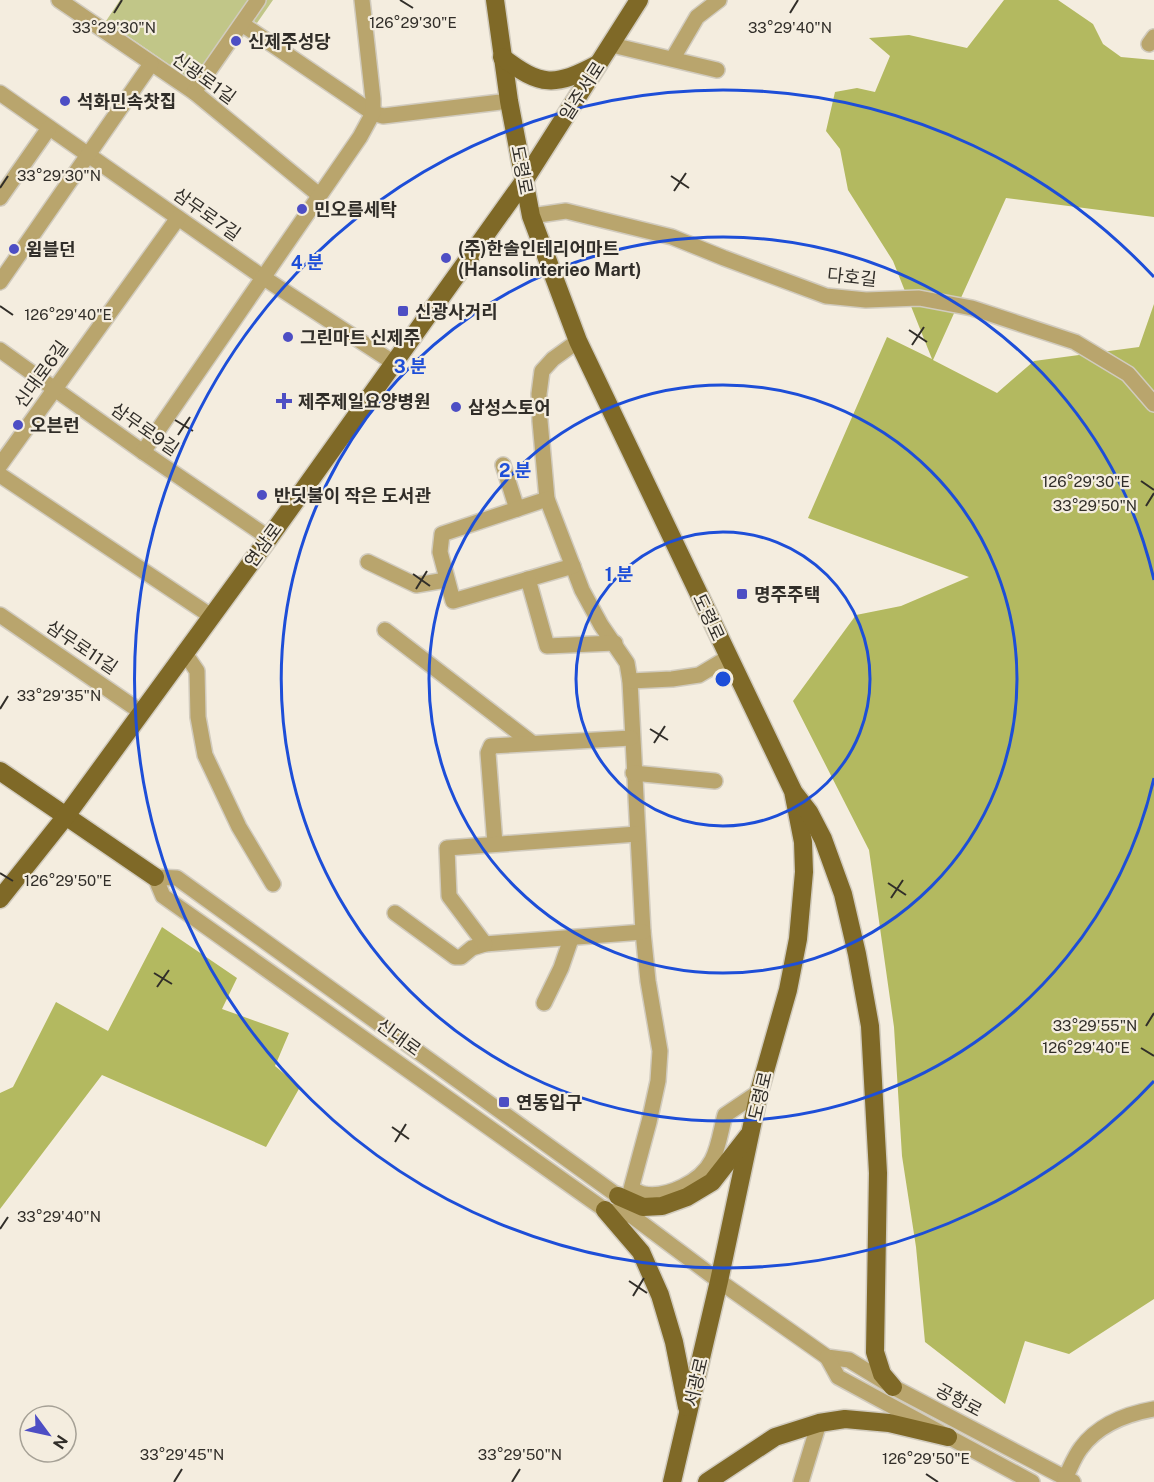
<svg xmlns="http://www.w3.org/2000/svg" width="1154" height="1482" font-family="'Public Sans','Noto Sans KR',sans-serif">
  <rect width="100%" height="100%" fill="#f4eddf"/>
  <!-- green -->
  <path fill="#c1c688" d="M120,0H273L257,23L252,20L231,54L190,79L106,21Z"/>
  <!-- forest -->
  <g fill="#b3b960">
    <path d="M1004,0H1058L1093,24L1103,44L1121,57L1154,60V217L1006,198L933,360L997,393L1034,361L1139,347L1154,304V1299L1069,1354L1025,1341L1005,1404L925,1342L916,1247L902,1156L894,1027L869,850L793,701L856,615L901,606L969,577L808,518L887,337L932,359L893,261L848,190L840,149L826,131L835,92L857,88L875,92L890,56L869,38L909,35L967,48Z"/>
    <path d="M162,927L237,978L222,1009L289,1033L275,1066L300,1087L266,1147L102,1075L0,1209V1093L13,1087L56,1002L108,1031Z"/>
  </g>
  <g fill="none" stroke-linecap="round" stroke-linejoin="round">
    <defs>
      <g id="minor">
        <path d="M59,0L194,92L319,195"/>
        <path d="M242,24L373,113L383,116L509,101"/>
        <path d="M1149,44L1154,37"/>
        <path d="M612,45L717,70"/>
        <path d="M673,58L697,17L719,0"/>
        <path d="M194,92L258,0"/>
        <path d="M0,93L264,278L394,363"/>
        <path d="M0,198L49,128"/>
        <path d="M531,216L566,211L672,237L724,258L826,296L866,300L919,298L972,308L1075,342L1128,374L1154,404"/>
        <path d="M0,282L151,64"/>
        <path d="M578,341L553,359L542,371L539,394L540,421L547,499L582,590L601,625L627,663L630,681L643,932L648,981L660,1051L658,1081L649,1122L631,1189C635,1190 639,1193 644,1194C667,1198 701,1182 712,1160C719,1147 721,1129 725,1115L759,1092"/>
        <path d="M0,350L143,452L269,538"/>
        <path d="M143,452L360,137L373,113V99L362,0"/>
        <path d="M0,465L178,218"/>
        <path d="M503,465L517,509"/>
        <path d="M0,475L211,616"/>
        <path d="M547,499L442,534L440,552L453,601L573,566"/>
        <path d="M368,562L416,585L446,580"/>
        <path d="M528,579L547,646L615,643"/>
        <path d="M0,615L141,712"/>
        <path d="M385,630L532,743"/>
        <path d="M184,652L197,671L198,717L205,755L239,827L273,884"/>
        <path d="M630,681L672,679L699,675L729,657"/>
        <path d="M633,773L715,781"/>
        <path d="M495,844L488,753L491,746L631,738"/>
        <path d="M395,913L455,957H461L472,948L485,944L643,932"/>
        <path d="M485,944L449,896L447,848L637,834"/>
        <path d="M544,1003L561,968L571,939"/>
        <path d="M632,1216L605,1210L163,896L155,877L177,878L618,1196L632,1216L719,1281L827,1357L849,1360L893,1387L1073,1482"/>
        <path d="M827,1357L838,1377L1032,1482"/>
        <path d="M1065,1478C1070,1469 1074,1457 1081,1448C1098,1425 1126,1414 1154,1409"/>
        <path d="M801,1482L819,1423"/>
      </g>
      <g id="major">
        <path d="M495,0L509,101L531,216L578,341L793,791L803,842L804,872L798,939L788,990L759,1092L719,1281L672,1482"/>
        <path d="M502,57C541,87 555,87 598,64"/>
        <path d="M0,771L155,877"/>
        <path d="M795,794L809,812L823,839L843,894L857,954L870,1026L878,1173L875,1352L882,1374L893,1387"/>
        <path d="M0,899L66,816L269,538L524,181L639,0"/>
        <path d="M618,1196L643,1207L662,1206L687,1197L712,1182L748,1136"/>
        <path d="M605,1210L641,1252L660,1295L674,1342L687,1407"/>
        <path d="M707,1482L775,1437L819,1423L845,1419L889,1423L948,1437"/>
      </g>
    </defs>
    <!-- minor casing -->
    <use href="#minor" stroke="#d1cbbe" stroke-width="18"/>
    <!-- major casing -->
    <use href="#major" stroke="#d1cbbe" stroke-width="21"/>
    <!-- minor -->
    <use href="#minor" stroke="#b9a56d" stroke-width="15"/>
    <!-- major -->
    <use href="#major" stroke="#7f6927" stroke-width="18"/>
  </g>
  <!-- ticks -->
  <path fill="none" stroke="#312e29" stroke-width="2" d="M400,0L413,8M114,13L122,0M790,13L798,0M671,176L689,188M0,188L8,176M674,191L686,173M0,306L13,315M909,330L927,342M912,345L924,327M175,420L193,431M178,435L190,417M1141,481L1154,490M1146,506L1154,493M413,574L430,586M416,589L427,571M0,709L8,696M650,729L668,740M654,743L665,726M0,873L13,881M888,883L906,895M891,898L903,880M154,973L172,984M157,987L169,970M1146,1026L1154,1013M1141,1048L1154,1056M392,1127L409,1139M395,1142L406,1124M0,1229L8,1217M629,1281L647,1293M633,1296L644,1278M926,1474L938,1482M174,1482L182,1469M512,1482L520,1469"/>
  <!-- distance rings -->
  <g fill="none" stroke="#1d4ed8" stroke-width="3">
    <circle cx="723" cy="679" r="147"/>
    <circle cx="723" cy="679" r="294"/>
    <path d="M1154 778A442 442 0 1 1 1154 580"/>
    <path d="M1154 1081A589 589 0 1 1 1154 277"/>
  </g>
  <!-- markers -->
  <g fill="#4d4ec4" stroke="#f4eddf" stroke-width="2">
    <circle cx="236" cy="41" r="6"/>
    <circle cx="65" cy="101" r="6"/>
    <circle cx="302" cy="209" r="6"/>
    <circle cx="14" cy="249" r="6"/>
    <circle cx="446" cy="258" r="6"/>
    <rect x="397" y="305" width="12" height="12" rx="3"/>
    <circle cx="288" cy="337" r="6"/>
    <path d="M281 392h6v6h6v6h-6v6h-6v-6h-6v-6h6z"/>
    <circle cx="456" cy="407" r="6"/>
    <circle cx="18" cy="425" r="6"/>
    <circle cx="262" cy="495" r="6"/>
    <rect x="736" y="588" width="12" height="12" rx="3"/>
    <rect x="498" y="1096" width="12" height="12" rx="3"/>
  </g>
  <g text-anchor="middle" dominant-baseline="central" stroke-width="4.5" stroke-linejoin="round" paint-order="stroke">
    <!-- poi labels -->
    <g font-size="18" font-weight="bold" fill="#312e29" stroke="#f4eddf" text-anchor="start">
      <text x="248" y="41">신제주성당</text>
      <text x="77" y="101">석화민속찻집</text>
      <text x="314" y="209">민오름세탁</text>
      <text x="458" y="248">(주)한솔인테리어마트<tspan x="458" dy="21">(Hansolinterieo Mart)</tspan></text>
      <text x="26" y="249">윔블던</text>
      <text x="415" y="311">신광사거리</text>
      <text x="300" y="337">그린마트 신제주</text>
      <text x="298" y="401">제주제일요양병원</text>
      <text x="468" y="407">삼성스토어</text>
      <text x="30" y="425">오븐런</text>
      <text x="274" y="495">반딧불이 작은 도서관</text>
      <text x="754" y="594">명주주택</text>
      <text x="516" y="1102">연동입구</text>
    </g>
    <!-- street labels -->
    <g font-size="18" fill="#312e29" stroke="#f4eddf">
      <text transform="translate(204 78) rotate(36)">신광로1길</text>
      <text transform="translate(582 91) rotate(-57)">일주서로</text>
      <text transform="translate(522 170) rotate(79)">도령로</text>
      <text transform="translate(207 214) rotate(35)">삼무로7길</text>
      <text transform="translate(852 277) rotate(6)">다호길</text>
      <text transform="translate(41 374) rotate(-54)">신대로6길</text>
      <text transform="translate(145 429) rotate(35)">삼무로9길</text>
      <text transform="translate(263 545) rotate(-54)">연삼로</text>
      <text transform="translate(709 617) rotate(65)">도령로</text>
      <text transform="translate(82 647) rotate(34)">삼무로11길</text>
      <text transform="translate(399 1037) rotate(36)">신대로</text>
      <text transform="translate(760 1096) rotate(-77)">도령로</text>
      <text transform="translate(696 1382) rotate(-77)">서광로</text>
      <text transform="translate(959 1400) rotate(28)">공항로</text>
    </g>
  </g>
  <g font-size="15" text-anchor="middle" fill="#312e29" stroke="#f4eddf" stroke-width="4.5" stroke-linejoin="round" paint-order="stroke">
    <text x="413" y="28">126°29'30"E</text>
    <text x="114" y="33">33°29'30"N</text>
    <text x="790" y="33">33°29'40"N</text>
    <text x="59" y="181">33°29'30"N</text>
    <text x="68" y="320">126°29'40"E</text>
    <text x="1086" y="487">126°29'30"E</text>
    <text x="1095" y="511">33°29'50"N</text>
    <text x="59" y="701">33°29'35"N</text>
    <text x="68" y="886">126°29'50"E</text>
    <text x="1095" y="1031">33°29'55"N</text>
    <text x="1086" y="1053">126°29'40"E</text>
    <text x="59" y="1222">33°29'40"N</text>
    <text x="182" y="1460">33°29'45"N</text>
    <text x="520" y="1460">33°29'50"N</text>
    <text x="926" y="1464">126°29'50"E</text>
  </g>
  <circle cx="723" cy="679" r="9" fill="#1d4ed8" stroke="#f4eddf" stroke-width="3"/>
  <g font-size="18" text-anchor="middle" font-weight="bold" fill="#1d4ed8" stroke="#f4eddf" stroke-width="4.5" stroke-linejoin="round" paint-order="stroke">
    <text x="307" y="269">4 분</text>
    <text x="410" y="373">3 분</text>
    <text x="515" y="477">2 분</text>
    <text x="619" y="581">1 분</text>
  </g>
  <!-- north arrow -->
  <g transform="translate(48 1434) rotate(123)"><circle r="28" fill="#f4eddf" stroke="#a6a196" stroke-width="1.5"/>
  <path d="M0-4.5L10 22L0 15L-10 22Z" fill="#4d4ec4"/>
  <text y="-9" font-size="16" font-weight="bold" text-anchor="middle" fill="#312e29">N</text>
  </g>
</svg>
